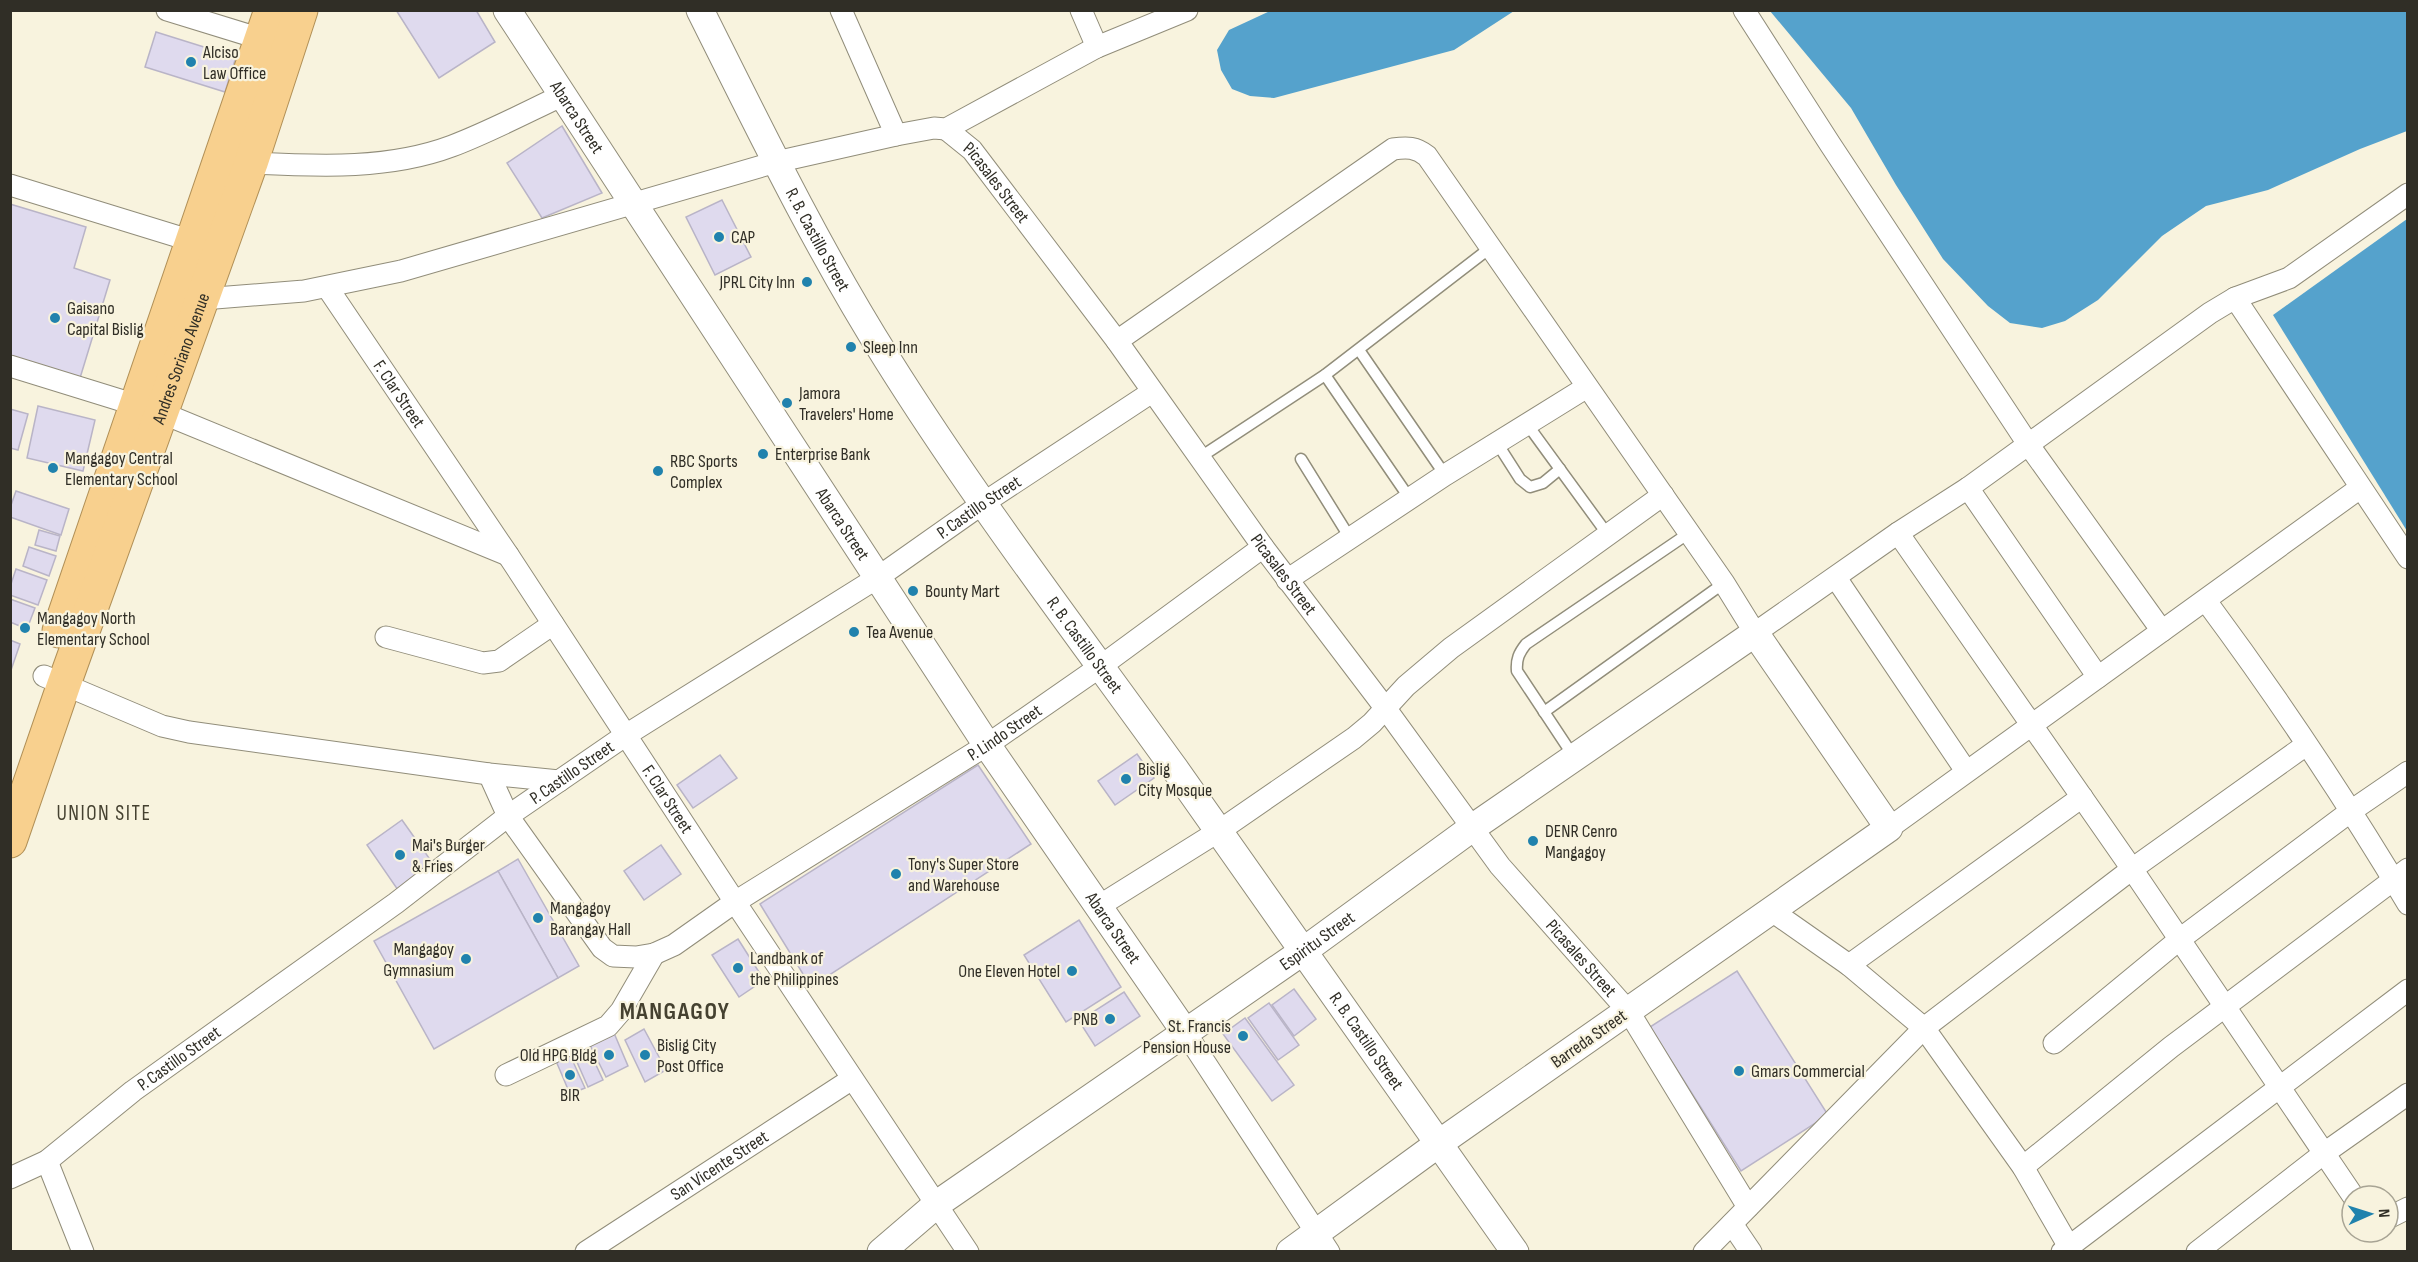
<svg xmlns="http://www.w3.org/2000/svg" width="2418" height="1262" font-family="'Sofia Sans Condensed',sans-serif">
  <rect width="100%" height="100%" fill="#f8f3de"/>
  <!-- water -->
  <g fill="#55a2cc">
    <path d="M1270,11V10L1514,11L1454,50L1274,98L1250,96L1232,89L1221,70L1217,50L1229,30Z"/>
    <path d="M1770,11H2407V131L2360,149L2268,190L2206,206L2162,236L2098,300L2065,321L2042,328L2010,323L1988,306L1943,259L1896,185L1851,108Z"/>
    <path d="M2407,219V531L2273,315Z"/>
  </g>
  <!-- building -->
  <g fill="#dfdaee" stroke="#b9b4c7" stroke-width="1.5">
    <path d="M396,10H476L495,42L439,78Z"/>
    <path d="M156,32L236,57L225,92L145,67Z"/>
    <path d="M562,126L602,193L542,218L507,163Z"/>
    <path d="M722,200L751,257L715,275L686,217Z"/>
    <path d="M10,204L86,227L74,268L110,280L80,378L10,357Z"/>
    <path d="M38,406L95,420L83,471L27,458Z"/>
    <path d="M10,409L28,414L18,450L10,448Z"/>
    <path d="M16,491L69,509L61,535L10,517V508Z"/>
    <path d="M39,530L60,536L56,551L35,545Z"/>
    <path d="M29,547L56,556L49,576L23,566Z"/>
    <path d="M16,569L47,580L38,605L10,595V587Z"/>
    <path d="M10,599L35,608L27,629L10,622Z"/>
    <path d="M10,640L20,644L10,673Z"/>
    <path d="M1137,754L1154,778L1115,805L1098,781Z"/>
    <path d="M720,755L737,778L693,808L677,785Z"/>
    <path d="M978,765L1031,844L811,987L760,904Z"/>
    <path d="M402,820L434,865L400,893L367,845Z"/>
    <path d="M661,845L681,874L644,900L624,871Z"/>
    <path d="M518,859L579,966L558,978L498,871Z"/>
    <path d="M498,871L558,978L434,1049L374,941Z"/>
    <path d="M1079,920L1121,987L1066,1022L1024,955Z"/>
    <path d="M738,939L764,980L739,997L712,955Z"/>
    <path d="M1737,971L1828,1115L1741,1171L1650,1027Z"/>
    <path d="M1294,989L1316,1019L1294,1036L1272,1005Z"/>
    <path d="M1124,992L1140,1016L1095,1046L1079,1021Z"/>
    <path d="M1269,1003L1299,1045L1278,1060L1248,1018Z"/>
    <path d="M1245,1018L1294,1085L1272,1101L1223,1034Z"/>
    <path d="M644,1029L666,1070L645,1082L625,1040Z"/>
    <path d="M614,1033L628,1066L606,1077L590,1045Z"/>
    <path d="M587,1046L603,1080L588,1087L573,1053Z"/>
    <path d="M570,1055L585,1088L570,1094L556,1061Z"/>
  </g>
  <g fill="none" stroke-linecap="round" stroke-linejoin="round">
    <defs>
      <g id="service">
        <path d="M1359,350L1445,475"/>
        <path d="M1325,375L1410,499"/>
        <path d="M1527,424L1608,535"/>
        <path d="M1497,443L1520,479L1530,487L1543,483L1560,469"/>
        <path d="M1199,458L1325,375L1490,248"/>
        <path d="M1301,459L1350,538"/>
        <path d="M1544,712L1724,583"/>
        <path d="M1574,757L1517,671C1516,659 1519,653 1526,644L1689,533"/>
      </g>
      <g id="minor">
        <path d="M167,10L271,42"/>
        <path d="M841,10L896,135"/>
        <path d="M1081,10L1097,47"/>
        <path d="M1744,10L1830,144L2028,444L2162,631"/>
        <path id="s1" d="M946,129L972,150L1117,341L1263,547L1386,709L1500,866L1629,1012L1748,1207"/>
        <path d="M251,163C317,166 388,170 452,146C489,132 525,113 561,96"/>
        <path d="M10,185L202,244"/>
        <path id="s2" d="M327,287L508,555L735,902L968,1252"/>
        <path d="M2235,298L2408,558"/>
        <path d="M203,299L304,291L401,271L776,162L896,135L934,128L946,129L1097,47L1187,10"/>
        <path d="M1117,341L1393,149C1407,147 1416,147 1427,156L1724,583L1755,633L1898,533L1968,488L2210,313L2235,298L2289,278L2408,194"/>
        <path d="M10,366L162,413L508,555"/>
        <path d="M1968,488L2098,677"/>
        <path d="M1898,533L2132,869L2353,1196"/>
        <path d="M1836,578L1966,771"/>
        <path d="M1287,580L1445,475L1587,387"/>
        <path d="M2206,601C2278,698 2346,800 2408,904"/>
        <path d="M386,637L483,663L499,661L553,624"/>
        <path d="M44,676L162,726L189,732L489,774L559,781"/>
        <path id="s3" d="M489,774L508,816L602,948L613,956L636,957L654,954L674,945L735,902L987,745L1101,666L1263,547"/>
        <path d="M1889,828L2360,488"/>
        <path d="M1099,906L1219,831L1354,738L1372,723L1406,686L1451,648L1663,495"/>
        <path d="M1772,911L1849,965L1924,1028L2023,1167L2072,1252"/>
        <path d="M1849,965L2082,797"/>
        <path d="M1185,1032L1329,1252"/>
        <path d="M2054,1043L2180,939L2351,811L2408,772"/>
        <path d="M506,1075L608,1026L621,1011L654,954"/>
        <path d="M47,1161L83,1252"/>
        <path d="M2023,1167L2171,1047L2408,869"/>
        <path id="s4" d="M10,1178L47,1161L133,1091L396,903L508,816L559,781L626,735L877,578L982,504L1152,392"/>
        <path d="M2388,1218L2408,1208"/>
        <path d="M1732,1224L1751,1252"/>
        <path id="s5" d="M586,1252L852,1079"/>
        <path d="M1704,1252L1924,1028L2132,869L2306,745"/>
        <path d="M2062,1252L2408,990"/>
        <path d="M2197,1252L2323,1154L2408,1094"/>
      </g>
      <g id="tertiary">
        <path id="s6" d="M507,10L987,745L1185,1032"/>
        <path id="s7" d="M700,10C759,128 817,248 887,359C976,501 1077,633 1175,769C1289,929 1401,1091 1515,1252"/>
        <path id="s8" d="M881,1252L937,1204L1302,952L1472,828L1755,633L1889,828L1438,1144L1290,1252"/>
      </g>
      <g id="trunk">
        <path d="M59,631L271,10"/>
        <path id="s9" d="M10,841L64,684L251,163L301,10"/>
      </g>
    </defs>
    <!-- service casing -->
    <use href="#service" stroke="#918d7a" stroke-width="13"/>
    <!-- minor casing -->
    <use href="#minor" stroke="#918d7a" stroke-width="23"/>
    <!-- tertiary casing -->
    <use href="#tertiary" stroke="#918d7a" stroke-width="29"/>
    <!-- trunk casing -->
    <use href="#trunk" stroke="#b19057" stroke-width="35"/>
    <!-- service -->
    <use href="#service" stroke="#fff" stroke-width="10"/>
    <!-- minor -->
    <use href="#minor" stroke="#fff" stroke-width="21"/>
    <!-- tertiary -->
    <use href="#tertiary" stroke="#fff" stroke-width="27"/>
    <!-- trunk -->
    <use href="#trunk" stroke="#f8d08e" stroke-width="33"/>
  </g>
  <!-- markers -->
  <g fill="#2082ad" stroke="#f8f3de" stroke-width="2">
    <circle cx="191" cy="62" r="6"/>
    <circle cx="719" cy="237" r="6"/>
    <circle cx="807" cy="282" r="6"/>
    <circle cx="55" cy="318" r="6"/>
    <circle cx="851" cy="347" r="6"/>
    <circle cx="787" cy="403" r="6"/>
    <circle cx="763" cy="454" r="6"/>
    <circle cx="53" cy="468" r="6"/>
    <circle cx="658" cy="471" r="6"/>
    <circle cx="913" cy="591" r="6"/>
    <circle cx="25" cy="628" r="6"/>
    <circle cx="854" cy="632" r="6"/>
    <circle cx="1126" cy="779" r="6"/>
    <circle cx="1533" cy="841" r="6"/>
    <circle cx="400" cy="855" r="6"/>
    <circle cx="896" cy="874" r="6"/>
    <circle cx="538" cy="918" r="6"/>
    <circle cx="466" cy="959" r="6"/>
    <circle cx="738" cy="968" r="6"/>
    <circle cx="1072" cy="971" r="6"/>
    <circle cx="1110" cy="1019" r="6"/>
    <circle cx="1243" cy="1036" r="6"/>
    <circle cx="609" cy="1055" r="6"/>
    <circle cx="645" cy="1055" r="6"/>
    <circle cx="1739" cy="1071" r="6"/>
    <circle cx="570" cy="1075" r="6"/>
  </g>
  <g text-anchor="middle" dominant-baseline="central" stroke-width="4.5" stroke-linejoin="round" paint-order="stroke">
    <!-- poi labels -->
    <g font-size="18" fill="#302e26" stroke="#f8f3de" text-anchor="start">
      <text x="203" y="52">Alciso<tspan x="203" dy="21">Law Office</tspan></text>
      <text x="731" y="237">CAP</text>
      <text x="795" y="282" text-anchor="end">JPRL City Inn</text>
      <text x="67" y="308">Gaisano<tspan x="67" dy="21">Capital Bislig</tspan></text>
      <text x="863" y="347">Sleep Inn</text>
      <text x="799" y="393">Jamora<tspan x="799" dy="21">Travelers' Home</tspan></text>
      <text x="775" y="454">Enterprise Bank</text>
      <text x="65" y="458">Mangagoy Central<tspan x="65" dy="21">Elementary School</tspan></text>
      <text x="670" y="461">RBC Sports<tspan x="670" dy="21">Complex</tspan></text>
      <text x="925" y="591">Bounty Mart</text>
      <text x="37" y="618">Mangagoy North<tspan x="37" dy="21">Elementary School</tspan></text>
      <text x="866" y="632">Tea Avenue</text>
      <text x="1138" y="769">Bislig<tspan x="1138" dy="21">City Mosque</tspan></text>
      <text x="1545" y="831">DENR Cenro<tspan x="1545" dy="21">Mangagoy</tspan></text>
      <text x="412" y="845">Mai's Burger<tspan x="412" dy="21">&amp; Fries</tspan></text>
      <text x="908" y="864">Tony's Super Store<tspan x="908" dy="21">and Warehouse</tspan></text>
      <text x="550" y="908">Mangagoy<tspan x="550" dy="21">Barangay Hall</tspan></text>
      <text x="454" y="949" text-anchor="end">Mangagoy<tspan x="454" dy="21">Gymnasium</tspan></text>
      <text x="750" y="958">Landbank of<tspan x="750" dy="21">the Philippines</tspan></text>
      <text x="1060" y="971" text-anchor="end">One Eleven Hotel</text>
      <text x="1098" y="1019" text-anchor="end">PNB</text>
      <text x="1231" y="1026" text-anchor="end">St. Francis<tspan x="1231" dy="21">Pension House</tspan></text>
      <text x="657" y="1045">Bislig City<tspan x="657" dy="21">Post Office</tspan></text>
      <text x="597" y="1055" text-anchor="end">Old HPG Bldg</text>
      <text x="1751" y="1071">Gmars Commercial</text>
      <text x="570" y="1095" text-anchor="middle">BIR</text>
    </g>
    <!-- street labels -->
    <g font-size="18" fill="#302e26" stroke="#f8f3de">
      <text stroke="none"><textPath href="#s6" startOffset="128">Abarca Street</textPath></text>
      <text stroke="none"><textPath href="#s1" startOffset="74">Picasales Street</textPath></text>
      <text stroke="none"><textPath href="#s7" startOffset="258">R. B. Castillo Street</textPath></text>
      <text stroke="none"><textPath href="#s9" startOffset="512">Andres Soriano Avenue</textPath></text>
      <text stroke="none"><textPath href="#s2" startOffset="129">F. Clar Street</textPath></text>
      <text stroke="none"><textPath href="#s4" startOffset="1180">P. Castillo Street</textPath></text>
      <text stroke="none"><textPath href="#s6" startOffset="614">Abarca Street</textPath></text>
      <text stroke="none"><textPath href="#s1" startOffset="560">Picasales Street</textPath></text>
      <text stroke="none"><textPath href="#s7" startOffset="744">R. B. Castillo Street</textPath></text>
      <text stroke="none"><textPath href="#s3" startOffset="678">P. Lindo Street</textPath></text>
      <text stroke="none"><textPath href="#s4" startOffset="694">P. Castillo Street</textPath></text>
      <text stroke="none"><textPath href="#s2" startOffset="615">F. Clar Street</textPath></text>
      <text stroke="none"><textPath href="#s6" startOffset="1100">Abarca Street</textPath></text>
      <text stroke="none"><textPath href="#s8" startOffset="536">Espiritu Street</textPath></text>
      <text stroke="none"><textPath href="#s1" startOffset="1046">Picasales Street</textPath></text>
      <text transform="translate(1589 1039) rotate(-35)">Barreda Street</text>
      <text stroke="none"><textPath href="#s7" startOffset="1230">R. B. Castillo Street</textPath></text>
      <text stroke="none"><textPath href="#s4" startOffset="208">P. Castillo Street</textPath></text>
      <text stroke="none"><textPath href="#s5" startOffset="159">San Vicente Street</textPath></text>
    </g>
    <!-- quarter labels -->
    <g font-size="21" letter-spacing="1.5" fill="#454130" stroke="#f8f3de">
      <text x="104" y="813">UNION SITE</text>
    </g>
    <!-- district labels -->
    <g font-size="24" font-weight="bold" letter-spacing="1.5" fill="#454130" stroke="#f8f3de">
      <text x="675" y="1011">MANGAGOY</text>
    </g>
  </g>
  <!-- border -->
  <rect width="2418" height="1262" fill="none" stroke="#302e26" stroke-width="24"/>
  <!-- north arrow -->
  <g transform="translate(2370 1214) rotate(87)"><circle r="28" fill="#f8f3de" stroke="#a8a494" stroke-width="1.5"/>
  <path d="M0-4.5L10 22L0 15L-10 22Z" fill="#2082ad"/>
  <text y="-9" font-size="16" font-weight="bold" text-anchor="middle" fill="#302e26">N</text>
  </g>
</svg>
